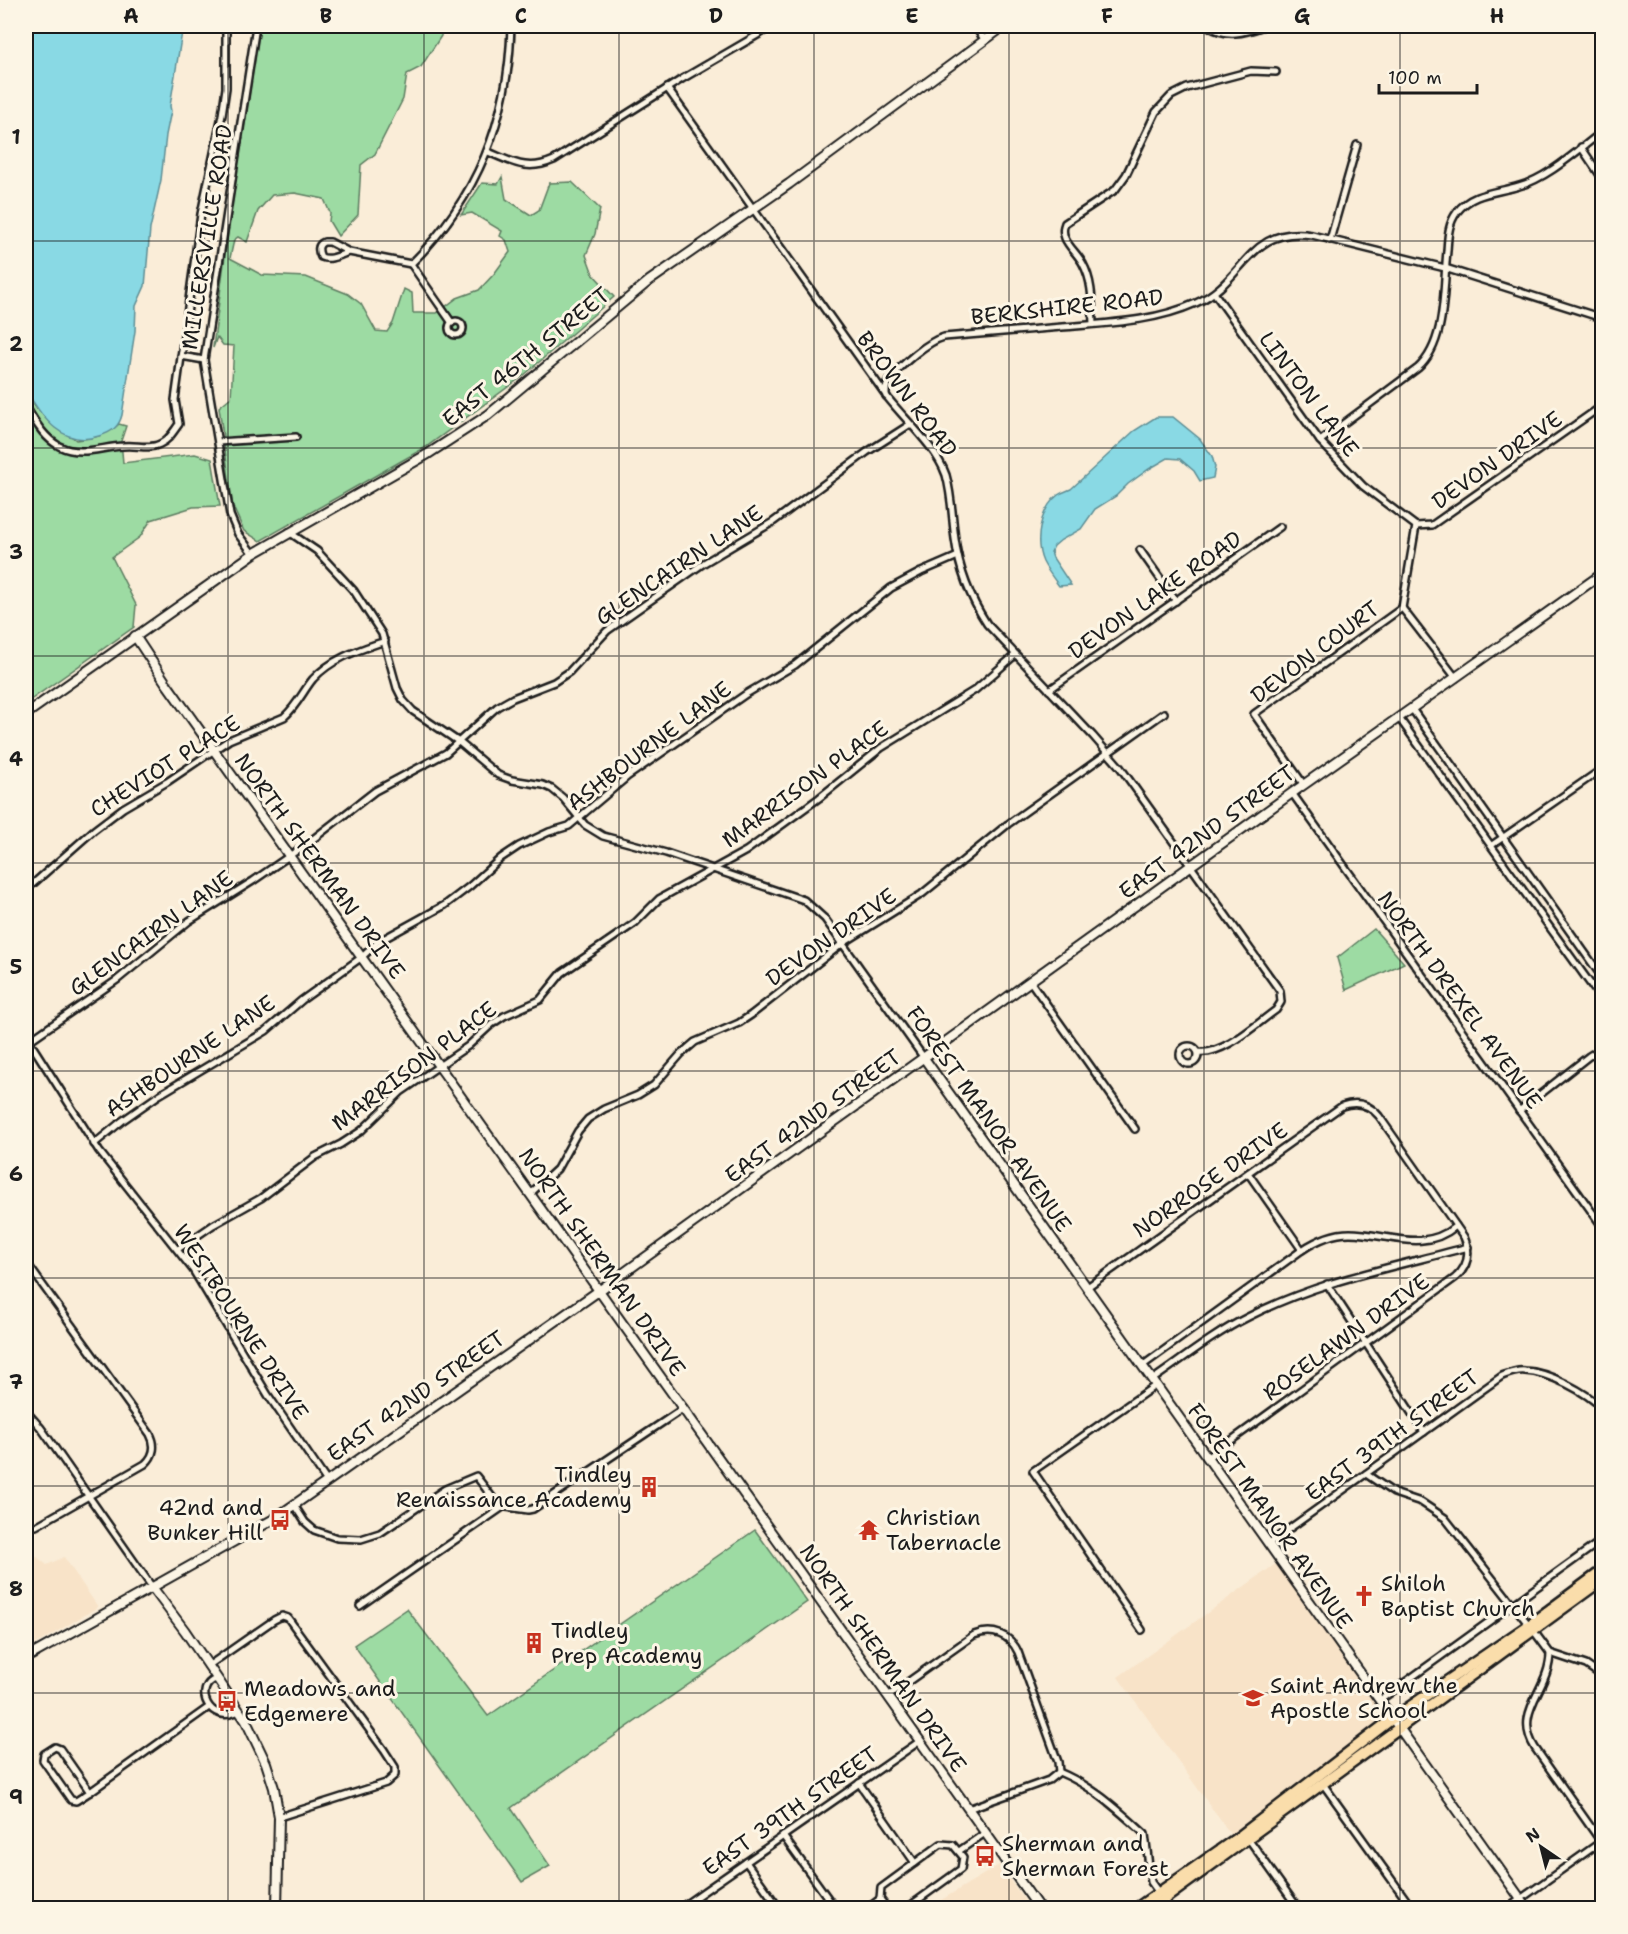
<svg xmlns="http://www.w3.org/2000/svg" width="1628" height="1934" font-family="'Shantell Sans',sans-serif">
  <rect width="100%" height="100%" fill="#faedd8"/>
  <filter id="ink" filterUnits="userSpaceOnUse"><feTurbulence type="fractalNoise" baseFrequency=".0167" numOctaves="2"/><feDisplacementMap in="SourceGraphic" scale="12" xChannelSelector="R" yChannelSelector="G"/><feConvolveMatrix kernelMatrix="1 2 1 2 8 2 1 2 1" color-interpolation-filters="sRGB"/></filter>
  <g filter="url(#ink)">
    <!-- built -->
    <g fill="#f8e3c8">
      <path d="M26,1548L47,1565L64,1557L98,1607L26,1650Z"/>
      <path d="M1277,1563L1388,1719V1724L1231,1835L1118,1677Z"/>
      <path d="M999,1865L1030,1908H928Z"/>
    </g>
    <!-- green -->
    <g fill="#9ddba3" stroke="#5c7c60" stroke-width="1.5">
      <path d="M260,26H442L441,36L421,67L407,74L403,99L375,154L361,165L358,215L338,236L329,221L330,213L324,199L295,193L272,195L258,211L247,242L238,237L234,240L230,258L262,275L306,277L348,294L361,304L376,331L387,332L393,323L404,289L412,293L413,313H437L457,298L479,290L494,274L510,252L506,240L500,236L502,231L472,213L461,215L482,183L498,184L502,177L506,199L531,215L539,210L549,183L572,182L600,209L595,234L586,255L593,274L614,297L523,376L426,447L260,541L244,531L233,507L219,407L231,397L234,346L223,345L217,337L213,348L230,217Z"/>
      <path d="M26,390L36,408L76,440C93,438 106,436 119,424L126,426L121,441L123,463L195,454L212,459L220,506L193,507L151,520L140,537L112,557L136,605L134,627L26,703Z"/>
      <path d="M1374,929L1404,963L1346,990L1337,958Z"/>
      <path d="M755,1530L807,1602L511,1808L550,1866L522,1882L354,1645L407,1609L488,1716Z"/>
    </g>
    <!-- water -->
    <g fill="#89d9e4" stroke="#5d8d94" stroke-width="1.5">
      <path d="M26,26H183L170,106L171,111L166,135L161,180L150,229L145,286L136,306L135,331L122,415C119,427 112,432 99,436C63,448 42,418 26,390Z"/>
      <path d="M1156,417H1173L1200,439L1212,456L1215,467L1213,478L1200,481L1194,471L1180,459L1168,458L1149,469L1128,484L1116,496L1095,509L1081,529L1061,540L1054,546L1051,552L1053,558L1071,585L1059,586C1053,578 1047,570 1043,562C1034,541 1040,509 1058,495C1062,492 1067,491 1071,489L1134,431Z"/>
    </g>
    <g fill="none" stroke-linecap="round" stroke-linejoin="round">
      <defs>
        <g id="street">
          <path d="M974,26L985,40"/>
          <path d="M1208,26C1227,38 1244,33 1264,26"/>
          <path d="M1510,27L1513,26"/>
          <path d="M667,88L888,398C906,421 936,447 946,475C952,496 952,518 955,539C959,569 970,598 987,624L1093,736L1120,767L1280,991L1281,1002L1276,1010C1256,1024 1223,1056 1198,1052"/>
          <path d="M1581,147L1602,178"/>
          <path d="M488,152C513,162 527,172 554,160L682,79L773,26"/>
          <path d="M1330,240L1357,145"/>
          <path d="M324,242H330L349,252C340,255 330,261 321,257C318,251 317,245 324,242Z"/>
          <path d="M349,252L411,264"/>
          <path d="M411,264C478,198 509,119 511,26"/>
          <path d="M411,264L452,323"/>
          <path d="M1215,294L1320,441L1363,486L1416,526L1432,525L1602,406"/>
          <circle cx="456" cy="328" r="7"/>
          <path d="M1093,324C1092,304 1093,282 1083,264C1076,250 1058,240 1065,223L1115,190L1126,175L1156,112L1171,96L1187,88L1251,71L1276,72"/>
          <path d="M181,356L204,360"/>
          <path d="M886,396C886,389 886,383 891,378C901,365 928,341 944,337C983,334 1023,330 1062,327C1108,323 1154,322 1196,303C1245,282 1248,225 1312,235L1445,268L1602,318"/>
          <path d="M26,407C35,421 43,437 59,446C81,457 101,447 123,446C136,444 148,450 160,444C169,440 173,432 179,424L175,400L201,214L222,115L226,88V26"/>
          <path d="M1320,441L1418,368C1447,342 1443,288 1447,251C1448,237 1448,224 1457,212C1472,192 1497,193 1519,186C1548,178 1578,150 1602,132"/>
          <path d="M218,442L296,437"/>
          <path d="M289,532L317,551L354,591L382,634L397,688L403,700L413,711L459,742L498,775L512,780L543,785L552,789L563,798L585,825L603,836L666,853L804,900L825,919L924,1058"/>
          <path d="M1140,550L1176,601"/>
          <path d="M253,554L238,534L230,515L204,360L256,26"/>
          <path d="M1402,608L1456,678"/>
          <path d="M1402,608L1416,526"/>
          <path d="M1049,690L1280,527"/>
          <path d="M1412,709L1602,977"/>
          <path d="M1399,718L1602,1000"/>
          <path d="M1304,785L1254,714L1402,608"/>
          <path d="M1292,793L1602,1226"/>
          <path d="M1492,845L1602,769"/>
          <path d="M26,890L94,830L123,808L167,782L229,740L284,717C297,706 303,691 313,679C332,658 359,650 385,641"/>
          <path d="M1030,981L1135,1129"/>
          <path d="M26,1036L99,1151L193,1270L268,1395L326,1480"/>
          <path d="M29,1041L117,980L189,921L253,881L308,843L375,791L446,753L497,707L513,698L554,682L569,672L607,631L704,563L773,522L867,452L909,425"/>
          <circle cx="1189" cy="1055" r="9"/>
          <path d="M1519,1111L1589,1056L1602,1048"/>
          <path d="M94,1144L122,1121L159,1095L266,1031L302,1000L362,957L378,942L445,905L470,886L501,858L519,846L549,832L569,826L627,777L746,694L795,665L891,588L921,572L958,556"/>
          <path d="M1248,1173L1302,1250"/>
          <path d="M531,1193L557,1169L578,1131L588,1119L604,1109L638,1095L654,1085L681,1054L695,1042L739,1023L751,1015L842,944L922,894L1008,824L1164,713"/>
          <path d="M178,1249L213,1225L261,1198L315,1157L341,1144L361,1131L401,1092L468,1046L492,1024L504,1016L540,1000L562,973L635,923L659,899L746,851L819,798L881,748L975,690L1015,655"/>
          <path d="M26,1262L150,1434C156,1445 154,1456 145,1464L36,1526"/>
          <path d="M1327,1284L1424,1432"/>
          <path d="M1086,1288L1342,1106C1356,1101 1369,1104 1379,1116L1464,1237C1471,1253 1468,1267 1455,1278L1207,1458"/>
          <path d="M1142,1366L1302,1250C1317,1240 1332,1233 1350,1233C1387,1233 1423,1254 1456,1226"/>
          <path d="M1152,1380C1184,1358 1214,1334 1248,1317C1317,1281 1394,1267 1468,1247"/>
          <path d="M26,1411L41,1428L152,1587"/>
          <path d="M1366,1474L1394,1493L1421,1502L1445,1518L1529,1625"/>
          <path d="M294,1505L305,1522L314,1530L337,1538L361,1539L380,1533L445,1489L476,1476L499,1506L528,1510L533,1509L684,1408"/>
          <path d="M1268,1544L1502,1376C1510,1373 1517,1370 1525,1371C1549,1372 1586,1392 1602,1408"/>
          <path d="M360,1606L503,1507"/>
          <path d="M1142,1630L1033,1471L1156,1385"/>
          <path d="M1533,1630L1550,1653L1586,1665L1602,1676"/>
          <path d="M1550,1653C1550,1690 1512,1711 1535,1748L1602,1843"/>
          <path d="M208,1666L274,1620L282,1616L288,1618L384,1750L395,1767V1775L386,1783L279,1817"/>
          <path d="M216,1679C192,1687 210,1726 238,1711"/>
          <path d="M888,1696L974,1635C992,1628 1010,1634 1018,1652L1058,1762L1059,1772"/>
          <path d="M1379,1701L1602,1540"/>
          <path d="M55,1747L60,1749L90,1792L76,1801L71,1800L43,1760L44,1754Z"/>
          <path d="M1059,1772C1093,1786 1118,1810 1145,1834L1151,1882L1159,1893"/>
          <path d="M859,1783L915,1863"/>
          <path d="M1323,1784L1412,1908"/>
          <path d="M90,1792L209,1707"/>
          <path d="M968,1809L1049,1780L1059,1772"/>
          <path d="M783,1836L835,1908"/>
          <path d="M1248,1838L1298,1908"/>
          <path d="M959,1851L985,1833"/>
          <path d="M746,1862L779,1908"/>
          <path d="M1163,1900L1170,1908"/>
          <path d="M680,1908L920,1741"/>
          <path d="M868,1908L880,1899"/>
          <path d="M887,1908L880,1899L881,1888L941,1844L953,1845L963,1857L961,1869L907,1908"/>
          <path d="M1508,1908L1602,1841"/>
        </g>
        <g id="secondary">
          <path d="M135,636L166,683L1039,1908"/>
          <path d="M26,714L253,554L428,454L488,415L649,281L789,184L1004,26"/>
          <path d="M924,1058L1527,1908"/>
          <path d="M152,1587L185,1631L246,1721L266,1763L274,1788L279,1817L277,1908"/>
          <path d="M26,1658L274,1519L600,1290L1292,793L1602,574"/>
        </g>
        <g id="primary">
          <path d="M1137,1908L1240,1836L1392,1719L1529,1625L1602,1571"/>
          <path d="M1152,1908L1602,1580"/>
        </g>
      </defs>
      <!-- street casing -->
      <use href="#street" stroke="#1c1c1c" stroke-width="10"/>
      <!-- secondary casing -->
      <use href="#secondary" stroke="#1c1c1c" stroke-width="12"/>
      <!-- primary casing -->
      <use href="#primary" stroke="#1c1c1c" stroke-width="14"/>
      <!-- street -->
      <use href="#street" stroke="#fcf5e5" stroke-width="5"/>
      <!-- secondary -->
      <use href="#secondary" stroke="#fcf5e5" stroke-width="8"/>
      <!-- primary -->
      <use href="#primary" stroke="#faddab" stroke-width="9"/>
    </g>
  </g>
  <!-- grid -->
  <path fill="none" stroke="#1c1c1c" stroke-width="1.5" stroke-opacity="0.55" d="M228,26V1908M424,26V1908M619,26V1908M814,26V1908M1009,26V1908M1204,26V1908M1400,26V1908M26,241H1602M26,448H1602M26,656H1602M26,863H1602M26,1071H1602M26,1278H1602M26,1486H1602M26,1693H1602"/>
  <!-- icons -->
  <defs>
    <symbol id="building-bare" viewBox="-9 -9 18 18"><path d="M-4-6H4V6H1V3H-1V6H-4ZM-2.5-4.3h1.7v1.8h-1.7ZM.8-4.3h1.7v1.8H.8ZM-2.5-1h1.7V.8h-1.7ZM.8-1h1.7V.8H.8Z" fill="#c8321e" stroke="#fcf5e5" stroke-width="2.5" paint-order="stroke"/></symbol>
    <symbol id="bus-bare" viewBox="-9 -9 18 18"><path d="M-5-6H5V4H4V6H2V4H-2V6H-4V4H-5ZM-3.5-4V0h7V-4ZM-3.5 1.2v1.5H-2V1.2ZM2 1.2v1.5H3.5V1.2Z" fill="#c8321e" stroke="#fcf5e5" stroke-width="2.5" paint-order="stroke"/></symbol>
    <symbol id="temple-bare" viewBox="-9 -9 18 18"><path d="M0-6L5-2H3V0L6.5 2.5H4V6H1.5V3h-3V6H-4V2.5H-6.5L-3 0V-2H-5Z" fill="#c8321e" stroke="#fcf5e5" stroke-width="2.5" paint-order="stroke"/></symbol>
    <symbol id="church-bare" viewBox="-9 -9 18 18"><path d="M-1.2-6h2.4v3.5h3.3v2.4h-3.3V6h-2.4V-.1h-3.3v-2.4h3.3Z" fill="#c8321e" stroke="#fcf5e5" stroke-width="2.5" paint-order="stroke"/></symbol>
    <symbol id="school-bare" viewBox="-9 -9 18 18"><path d="M0-5L7-2L0 1L-7-2ZM-4 1L0 2.5L4 1V4Q0 6-4 4Z" fill="#c8321e" stroke="#fcf5e5" stroke-width="2.5" paint-order="stroke"/></symbol>
  </defs>
  <g fill-rule="evenodd">
    <use href="#building-bare" x="634" y="1472" width="30" height="30"/>
    <use href="#bus-bare" x="265" y="1505" width="30" height="30"/>
    <use href="#temple-bare" x="854" y="1515" width="30" height="30"/>
    <use href="#church-bare" x="1349" y="1581" width="30" height="30"/>
    <use href="#building-bare" x="519" y="1628" width="30" height="30"/>
    <use href="#school-bare" x="1238" y="1683" width="30" height="30"/>
    <use href="#bus-bare" x="212" y="1686" width="30" height="30"/>
    <use href="#bus-bare" x="970" y="1841" width="30" height="30"/>
  </g>
  <g text-anchor="middle" dominant-baseline="central" stroke-width="6" stroke-linejoin="round" paint-order="stroke">
    <!-- street labels -->
    <g font-size="22" fill="#1c1c1c" stroke="#fcf5e5">
      <text transform="translate(207 237) rotate(-81)">MILLERSVILLE ROAD</text>
      <text transform="translate(1067 307) rotate(-6)">BERKSHIRE ROAD</text>
      <text transform="translate(526 357) rotate(-39)">EAST 46TH STREET</text>
      <text transform="translate(907 394) rotate(53)">BROWN ROAD</text>
      <text transform="translate(1309 394) rotate(53)">LINTON LANE</text>
      <text transform="translate(1497 460) rotate(-35)">DEVON DRIVE</text>
      <text transform="translate(679 565) rotate(-34)">GLENCAIRN LANE</text>
      <text transform="translate(1155 595) rotate(-35)">DEVON LAKE ROAD</text>
      <text transform="translate(1315 652) rotate(-37)">DEVON COURT</text>
      <text transform="translate(649 746) rotate(-37)">ASHBOURNE LANE</text>
      <text transform="translate(165 766) rotate(-32)">CHEVIOT PLACE</text>
      <text transform="translate(805 784) rotate(-36)">MARRISON PLACE</text>
      <text transform="translate(1207 832) rotate(-36)">EAST 42ND STREET</text>
      <text transform="translate(320 866) rotate(54)">NORTH SHERMAN DRIVE</text>
      <text transform="translate(151 933) rotate(-36)">GLENCAIRN LANE</text>
      <text transform="translate(831 937) rotate(-35)">DEVON DRIVE</text>
      <text transform="translate(1460 1000) rotate(54)">NORTH DREXEL AVENUE</text>
      <text transform="translate(190 1056) rotate(-34)">ASHBOURNE LANE</text>
      <text transform="translate(414 1066) rotate(-37)">MARRISON PLACE</text>
      <text transform="translate(813 1116) rotate(-36)">EAST 42ND STREET</text>
      <text transform="translate(989 1119) rotate(55)">FOREST MANOR AVENUE</text>
      <text transform="translate(1210 1180) rotate(-35)">NORROSE DRIVE</text>
      <text transform="translate(602 1262) rotate(55)">NORTH SHERMAN DRIVE</text>
      <text transform="translate(241 1322) rotate(57)">WESTBOURNE DRIVE</text>
      <text transform="translate(1346 1337) rotate(-36)">ROSELAWN DRIVE</text>
      <text transform="translate(416 1396) rotate(-35)">EAST 42ND STREET</text>
      <text transform="translate(1392 1435) rotate(-36)">EAST 39TH STREET</text>
      <text transform="translate(1270 1516) rotate(55)">FOREST MANOR AVENUE</text>
      <text transform="translate(883 1658) rotate(55)">NORTH SHERMAN DRIVE</text>
      <text transform="translate(790 1811) rotate(-35)">EAST 39TH STREET</text>
    </g>
    <!-- poi labels -->
    <g font-size="22" fill="#1c1c1c" stroke="#fcf5e5" text-anchor="start">
      <text x="632" y="1474" text-anchor="end">Tindley<tspan x="632" dy="25">Renaissance Academy</tspan></text>
      <text x="263" y="1507" text-anchor="end">42nd and<tspan x="263" dy="25">Bunker Hill</tspan></text>
      <text x="886" y="1517">Christian<tspan x="886" dy="25">Tabernacle</tspan></text>
      <text x="1381" y="1583">Shiloh<tspan x="1381" dy="25">Baptist Church</tspan></text>
      <text x="551" y="1630">Tindley<tspan x="551" dy="25">Prep Academy</tspan></text>
      <text x="1270" y="1685">Saint Andrew the<tspan x="1270" dy="25">Apostle School</tspan></text>
      <text x="244" y="1688">Meadows and<tspan x="244" dy="25">Edgemere</tspan></text>
      <text x="1002" y="1843">Sherman and<tspan x="1002" dy="25">Sherman Forest</tspan></text>
    </g>
  </g>
  <!-- margin -->
  <rect width="1628" height="1934" fill="none" stroke="#fcf5e5" stroke-width="66"/>
  <!-- north arrow -->
  <g transform="translate(1541 1847) rotate(325)" stroke="#fcf5e5" stroke-width="4.5" paint-order="stroke">
  <path d="M0-4.5L10 22L0 15L-10 22Z" fill="#1c1c1c"/>
  <text y="-9" font-size="16" font-weight="bold" text-anchor="middle" fill="#1c1c1c">N</text>
  </g>
  <!-- scale -->
  <path d="M1379 84v9h98v-9" fill="none" stroke="#1c1c1c" stroke-width="3"/>
  <text x="1388" y="84" font-size="18" fill="#1c1c1c" stroke="#fcf5e5" stroke-width="4.5" paint-order="stroke">100 m</text>
  <rect x="33" y="33" width="1562" height="1868" fill="none" stroke="#1c1c1c" stroke-width="2"/>
  <g font-size="20" text-anchor="middle" font-weight="bold" fill="#1c1c1c">
    <text x="131" y="23">A</text>
    <text x="326" y="23">B</text>
    <text x="521" y="23">C</text>
    <text x="716" y="23">D</text>
    <text x="912" y="23">E</text>
    <text x="1107" y="23">F</text>
    <text x="1302" y="23">G</text>
    <text x="1497" y="23">H</text>
    <text x="16" y="144">1</text>
    <text x="16" y="351">2</text>
    <text x="16" y="559">3</text>
    <text x="16" y="766">4</text>
    <text x="16" y="974">5</text>
    <text x="16" y="1181">6</text>
    <text x="16" y="1389">7</text>
    <text x="16" y="1596">8</text>
    <text x="16" y="1804">9</text>
  </g>
</svg>
